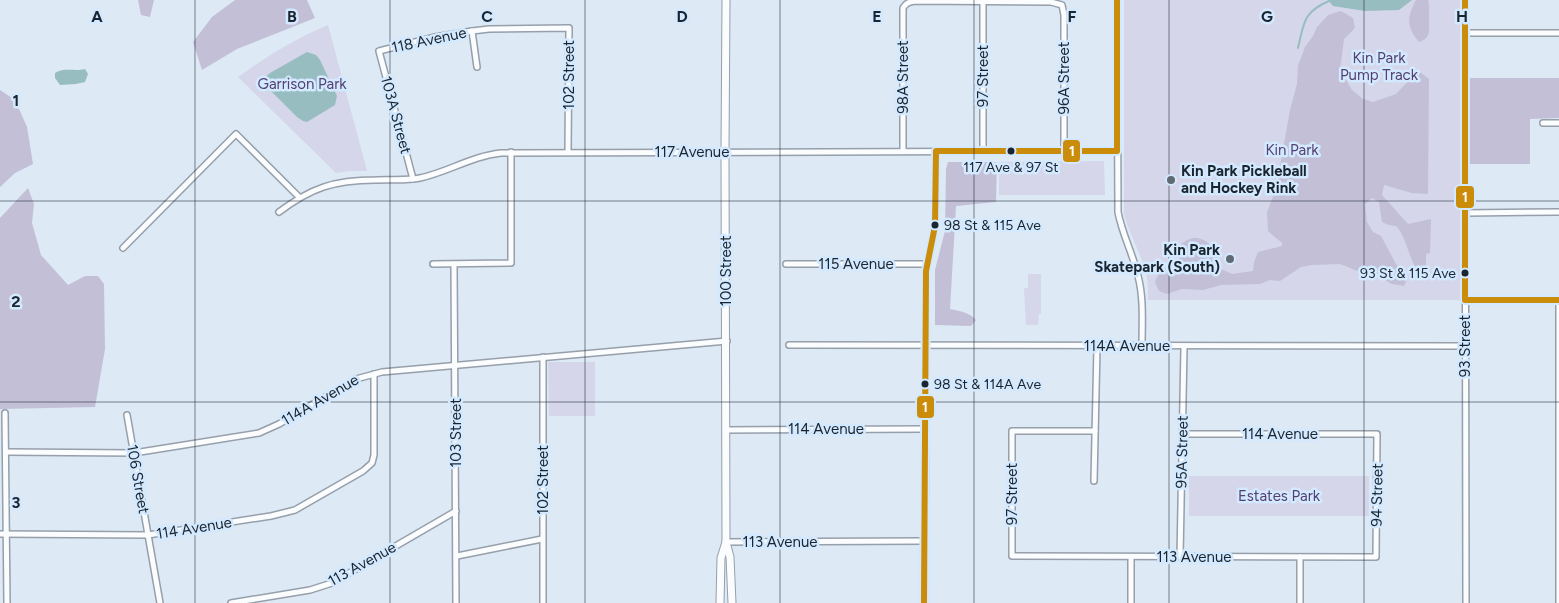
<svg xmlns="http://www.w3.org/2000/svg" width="1559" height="603" font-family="Figtree,sans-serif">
  <rect width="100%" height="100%" fill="#dde9f5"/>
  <!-- green -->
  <g fill="#d5d6e9">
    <path d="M1124,0H1460L1461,300H1148C1148,290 1148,279 1145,269C1139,250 1129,233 1124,214Z"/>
    <path d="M328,25L367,171H350L336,173L238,77C266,57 296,38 328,25Z"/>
    <path d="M1104,161L1105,195H999V162Z"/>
    <path d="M1028,274H1041V314H1039L1038,325H1026L1024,288H1028Z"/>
    <path d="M548,362H595V416H549Z"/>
    <rect x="1189" y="476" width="180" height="40"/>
  </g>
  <!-- forest -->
  <g fill="#c2bfd7">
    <path d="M138,0H154L150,17L141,15Z"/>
    <path d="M235,0H307L315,18L237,49L202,70L193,42L212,17Z"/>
    <path d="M1416,0H1428C1430,6 1429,11 1429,17C1429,28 1432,38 1419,42C1406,26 1407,17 1416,0Z"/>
    <path d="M1341,11L1353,18L1355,28L1344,39L1340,70L1352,90L1363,99L1373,102L1396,94L1413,76L1420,72L1429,79L1428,194L1412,193L1384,185L1382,195L1408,224L1431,219L1430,253L1426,254V277C1409,270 1409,239 1396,226L1389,225L1382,222L1379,202L1372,198L1365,204L1367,222L1373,232L1381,236L1396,264L1407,279L1404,286L1392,284L1368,270L1360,272L1340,264L1312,265L1301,267L1280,281L1270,280L1260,284L1221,285L1203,290L1182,289L1167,294L1159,291L1155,282L1158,275L1162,270L1179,260V246C1194,232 1204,238 1218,251L1219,268L1232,274L1253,271L1254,262L1258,252L1282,246V243L1268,231L1267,212L1276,189L1290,110L1297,84L1298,66L1305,47L1313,36L1317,27L1328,15Z"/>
    <path d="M1468,78H1559V118L1530,119V164H1468Z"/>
    <path d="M0,90L15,100L27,127L33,164L15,173L0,187Z"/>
    <path d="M948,162H997L996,202L956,206L950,309C959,311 969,312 976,320L971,326L935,325V270L945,231L946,169Z"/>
    <path d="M28,188L34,204L32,223L41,255L68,285L85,276H98L104,284L105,349L95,407L0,409V218Z"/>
  </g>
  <!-- water -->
  <g fill="#98bdc0">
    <path d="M1328,0H1412L1399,10L1365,11L1333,6Z"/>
    <path d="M307,52L316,55L320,60L337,96L335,105L307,122L303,121L297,117L264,84L263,79L270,73Z"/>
    <path d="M85,69L88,74L85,82L76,84L60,85L55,78V73C65,67 75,72 85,69Z"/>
  </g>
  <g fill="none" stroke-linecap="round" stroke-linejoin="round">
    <!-- stream -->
    <path stroke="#98bdc0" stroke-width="2" d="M1298,48C1304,23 1303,12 1329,1"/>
    <defs>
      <g id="street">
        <path d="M1117,0L1118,212C1122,234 1133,254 1138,276C1144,298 1142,324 1142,347"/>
        <path d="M1465,0L1466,603"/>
        <path d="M983,1V151"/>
        <path d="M472,31L477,67"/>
        <path d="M1465,33H1559"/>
        <path d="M1543,123H1559"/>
        <path d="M903,151V8C906,3 909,2 915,1L1051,2L1062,5L1064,15V151"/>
        <path d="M413,179L379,51L435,37L472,31L489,29L569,28L568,152"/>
        <path d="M279,212C311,188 334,180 375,180C390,179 406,181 420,178C448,172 472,156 501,153L1117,151"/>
        <path d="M1465,213L1559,212"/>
        <path d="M123,248L236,134L299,197"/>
        <path d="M433,264L511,263V152"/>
        <path d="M454,264L456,603"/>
        <path d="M786,264H927"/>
        <path d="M1465,300H1559"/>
        <path d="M789,345L1465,346"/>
        <path d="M5,413L7,603"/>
        <path d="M127,415L160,603"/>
        <path d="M726,430L926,429"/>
        <path d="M1095,431H1012V556L1376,557L1377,434H1182"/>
        <path d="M6,452L134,453L259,433L279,424L356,379L382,372L727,341"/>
        <path d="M1094,481L1097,347"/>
        <path d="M0,534L148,535L271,516L295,510L363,471L372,463L374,455V374"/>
        <path d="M726,542L924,541"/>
        <path d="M457,556L542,539"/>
        <path d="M1180,557L1184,347"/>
        <path d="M1300,557V603"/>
        <path d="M231,603L310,590L332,583L456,511"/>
        <path d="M543,603V357"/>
        <path d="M924,603L926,429V271L935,226L936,151"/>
        <path d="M1131,603V557"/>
        <path d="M1559,603V300"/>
      </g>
      <g id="secondary">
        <path d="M726,0L725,152L726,542L730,557L732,603"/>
        <path d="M720,603L721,558L726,542"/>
      </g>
    </defs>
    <!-- street casing -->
    <use href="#street" stroke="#969faa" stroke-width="8"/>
    <!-- secondary casing -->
    <use href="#secondary" stroke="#969faa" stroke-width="9"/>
    <!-- street -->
    <use href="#street" stroke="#fafcfe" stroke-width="5"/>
    <!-- secondary -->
    <use href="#secondary" stroke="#fafcfe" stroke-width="7"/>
    <defs>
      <g id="bus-1">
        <path d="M1465,0V300H1559"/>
        <path d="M924,603L926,271L935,226L936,151H1117V0"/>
      </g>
    </defs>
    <!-- bus-1 casing -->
    <use href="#bus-1" stroke="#d3e9ff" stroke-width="10"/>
    <!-- bus-1 -->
    <use href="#bus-1" stroke="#cb8c09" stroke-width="6"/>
  </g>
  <!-- grid -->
  <path fill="none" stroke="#1b252f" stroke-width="1" stroke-opacity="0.55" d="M195,0V603M390,0V603M585,0V603M780,0V603M974,0V603M1169,0V603M1364,0V603M0,201H1559M0,402H1559"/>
  <!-- markers -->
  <g fill="#1b252f" stroke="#d3e9ff" stroke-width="2">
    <circle cx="1011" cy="151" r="4.5"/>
    <circle cx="935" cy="225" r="4.5"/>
    <circle cx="1465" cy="273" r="4.5"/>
    <circle cx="925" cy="384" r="4.5"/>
  </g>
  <g fill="#5f6a74" stroke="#d3e9ff" stroke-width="2">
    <circle cx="1171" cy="180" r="5"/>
    <circle cx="1230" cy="259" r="5"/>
  </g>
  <g text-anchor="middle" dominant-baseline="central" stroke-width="5" stroke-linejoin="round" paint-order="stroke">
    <!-- bus labels -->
    <g font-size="14" fill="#1b252f" stroke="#d3e9ff" text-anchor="start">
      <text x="1011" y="167" text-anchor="middle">117 Ave &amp; 97 St</text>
      <text x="944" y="225">98 St &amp; 115 Ave</text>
      <text x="1456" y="273" text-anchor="end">93 St &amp; 115 Ave</text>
      <text x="934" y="384">98 St &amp; 114A Ave</text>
    </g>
    <!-- street labels -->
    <g font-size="15" fill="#1b252f" stroke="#d3e9ff">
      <text transform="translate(429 40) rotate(-12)">118 Avenue</text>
      <text transform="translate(569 75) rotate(-90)">102 Street</text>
      <text transform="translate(983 76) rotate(-90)">97 Street</text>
      <text transform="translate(903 77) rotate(-90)">98A Street</text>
      <text transform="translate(1064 78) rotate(-90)">96A Street</text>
      <text transform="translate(396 115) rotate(75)">103A Street</text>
      <text x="692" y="152">117 Avenue</text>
      <text x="856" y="264">115 Avenue</text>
      <text transform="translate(726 271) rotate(-90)">100 Street</text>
      <text x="1127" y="346">114A Avenue</text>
      <text transform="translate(1465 346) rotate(-90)">93 Street</text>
      <text transform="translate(320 400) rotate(-30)">114A Avenue</text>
      <text x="826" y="429">114 Avenue</text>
      <text transform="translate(456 433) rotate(-90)">103 Street</text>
      <text x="1280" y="434">114 Avenue</text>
      <text transform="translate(1182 452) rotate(-89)">95A Street</text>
      <text transform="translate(138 479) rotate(80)">106 Street</text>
      <text transform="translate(543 480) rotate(-90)">102 Street</text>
      <text transform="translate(1012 494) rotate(-90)">97 Street</text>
      <text transform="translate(1377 495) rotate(-89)">94 Street</text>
      <text transform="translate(194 528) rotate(-9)">114 Avenue</text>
      <text x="780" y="542">113 Avenue</text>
      <text x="1194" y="557">113 Avenue</text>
      <text transform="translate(362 564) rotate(-29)">113 Avenue</text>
    </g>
    <!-- park labels -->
    <g font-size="15" fill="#554070" stroke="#d3e9ff">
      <text x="1379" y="58">Kin Park<tspan x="1379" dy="17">Pump Track</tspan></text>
      <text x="302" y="84">Garrison Park</text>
      <text x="1292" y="150">Kin Park</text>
      <text x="1279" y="496">Estates Park</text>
    </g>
    <!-- poi labels -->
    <g font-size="15" font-weight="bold" fill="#1b252f" stroke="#d3e9ff" text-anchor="start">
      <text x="1181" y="171">Kin Park Pickleball<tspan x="1181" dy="17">and Hockey Rink</tspan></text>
      <text x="1220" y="250" text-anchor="end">Kin Park<tspan x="1220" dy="17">Skatepark (South)</tspan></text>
    </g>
  </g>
  <g font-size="16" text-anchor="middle" font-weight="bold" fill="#1b252f" stroke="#d3e9ff" stroke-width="5" stroke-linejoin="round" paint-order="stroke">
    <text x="97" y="22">A</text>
    <text x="292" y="22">B</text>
    <text x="487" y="22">C</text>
    <text x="682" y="22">D</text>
    <text x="877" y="22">E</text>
    <text x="1072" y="22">F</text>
    <text x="1267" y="22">G</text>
    <text x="1462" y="22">H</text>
    <text x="16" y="106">1</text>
    <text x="16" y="307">2</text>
    <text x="16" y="508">3</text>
  </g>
  <g stroke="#d3e9ff" stroke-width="2">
    <rect x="1062" y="139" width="19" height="24" rx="5" fill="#cb8c09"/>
    <rect x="1455" y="185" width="20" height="24" rx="5" fill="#cb8c09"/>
    <rect x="916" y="395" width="19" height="24" rx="5" fill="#cb8c09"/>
  </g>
  <g font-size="14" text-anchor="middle" font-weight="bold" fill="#fff">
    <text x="1072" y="156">1</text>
    <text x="1465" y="202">1</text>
    <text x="925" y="412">1</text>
  </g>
</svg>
